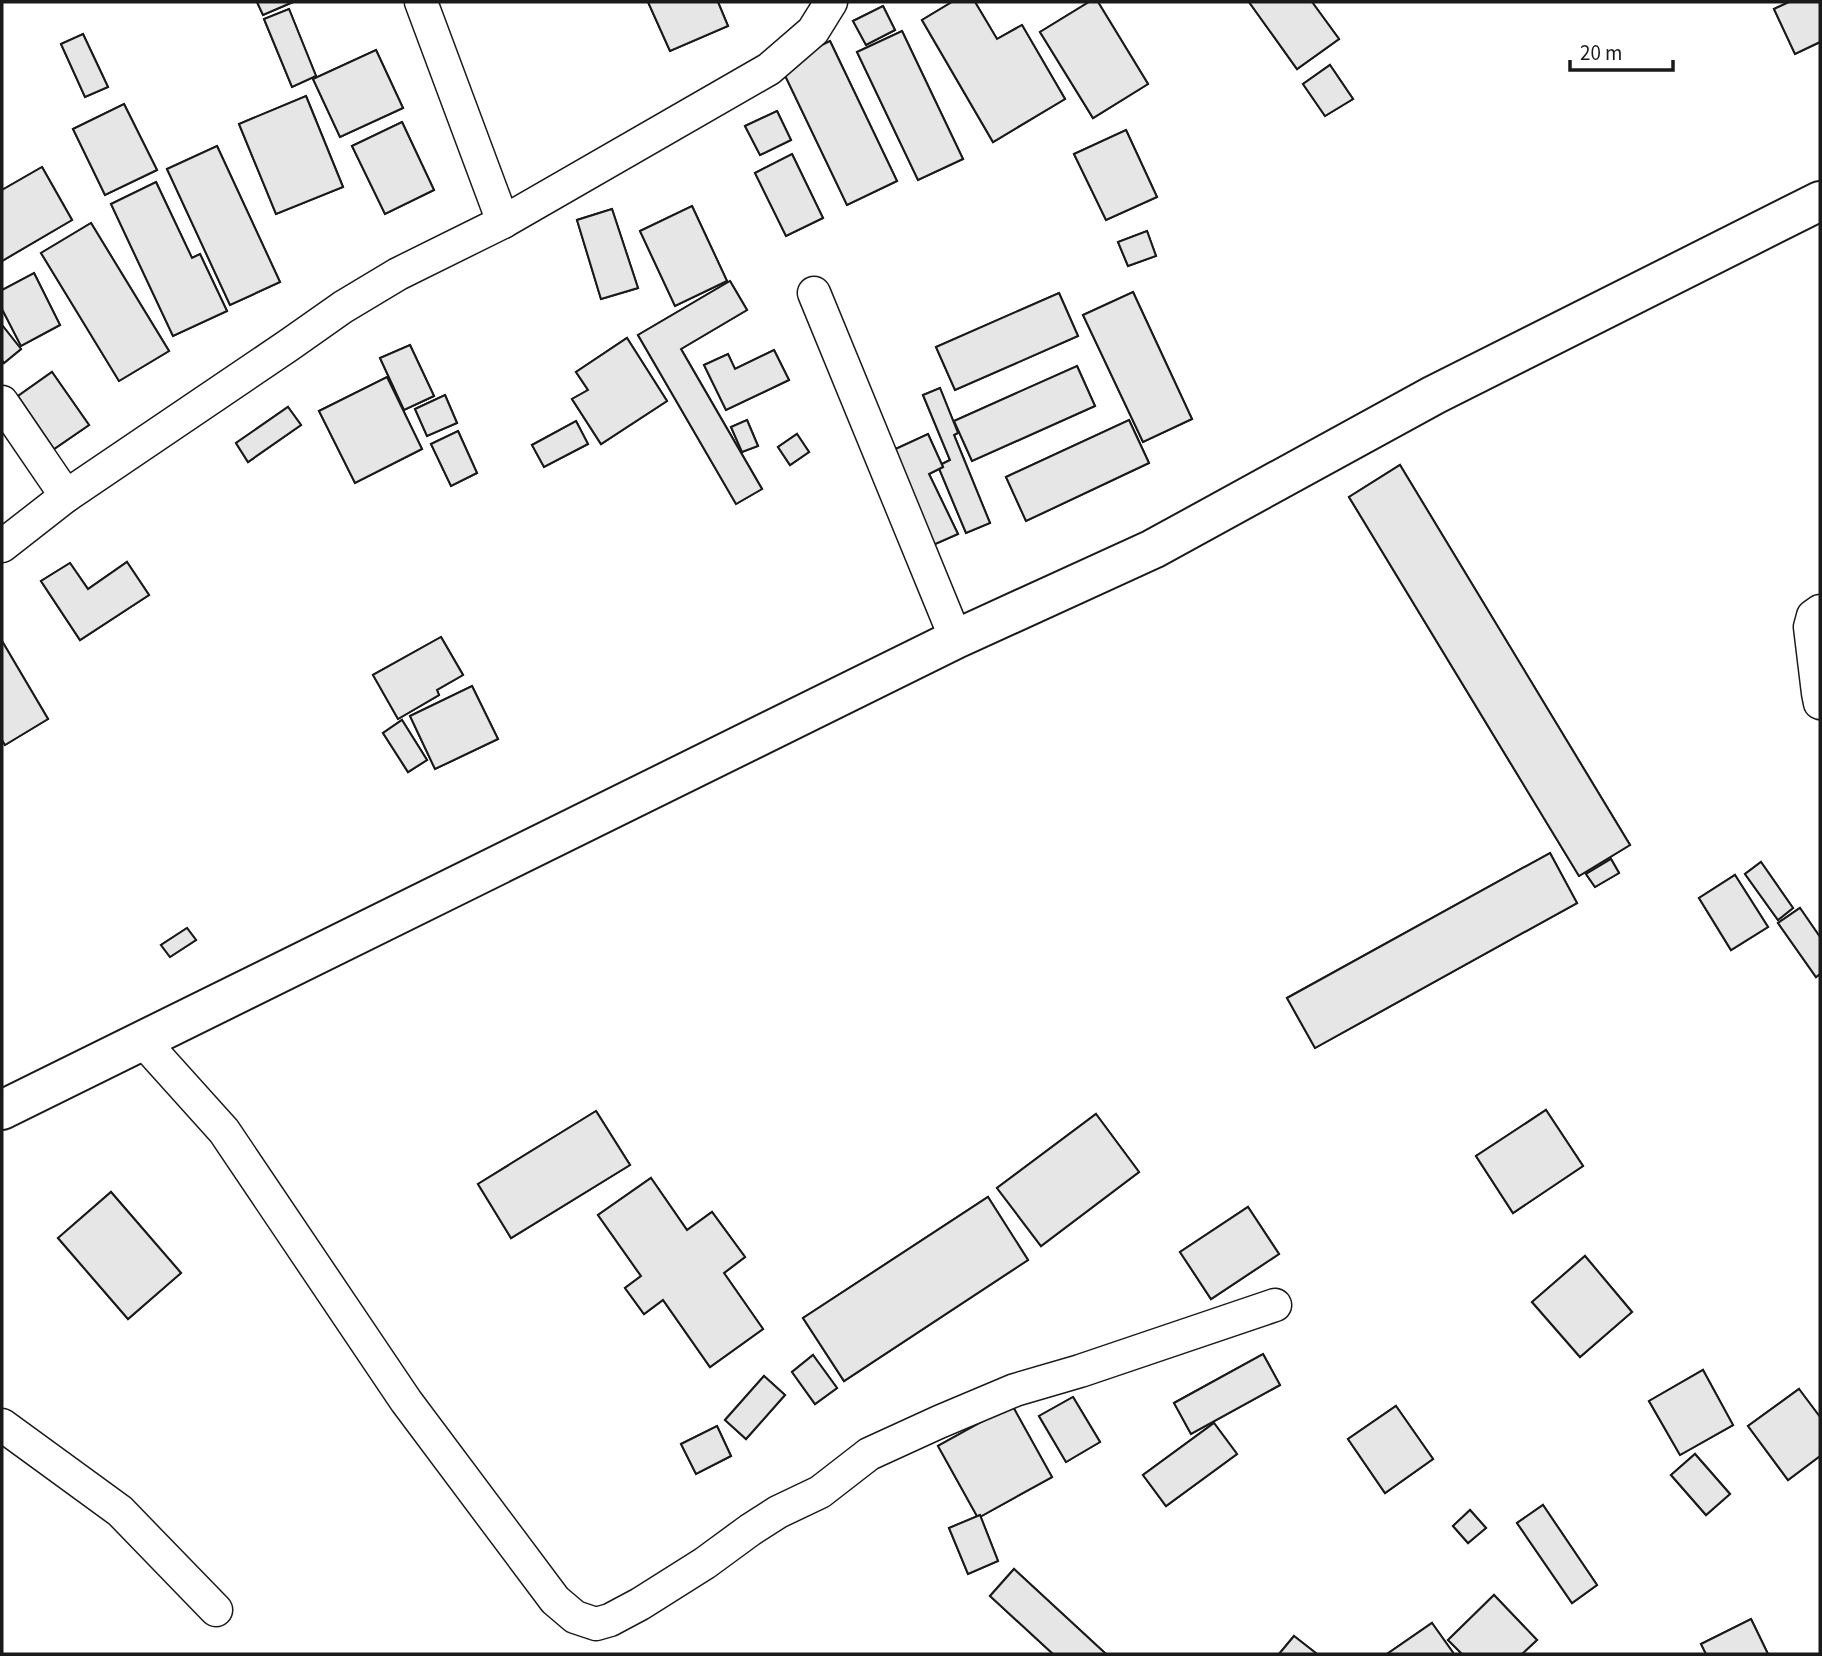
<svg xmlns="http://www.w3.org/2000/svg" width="1822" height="1656" font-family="'Source Sans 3',sans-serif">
  <rect width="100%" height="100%" fill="#fff"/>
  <!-- building -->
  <g fill="#e6e6e6" stroke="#1a1a1a" stroke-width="2">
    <path d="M257,2H293L263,15Z"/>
    <path d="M257,2H293L263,15Z"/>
    <path d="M648,2H718L728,26L670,51Z"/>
    <path d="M648,2H718L728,26L670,51Z"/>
    <path d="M952,2H975L997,39L1022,25L1065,99L993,142L922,20Z"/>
    <path d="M952,2H975L997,39L1022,25L1065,99L993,142L922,20Z"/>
    <path d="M1089,2H1098L1148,84L1093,118L1040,32Z"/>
    <path d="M1089,2H1098L1148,84L1093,118L1040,32Z"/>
    <path d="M1249,2H1312L1339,39L1297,69Z"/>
    <path d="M1249,2H1312L1339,39L1297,69Z"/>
    <path d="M1789,2H1820V42L1795,54L1774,9Z"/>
    <path d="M1789,2H1820V42L1795,54L1774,9Z"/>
    <path d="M883,6L895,30L866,45L853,21Z"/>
    <path d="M883,6L895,30L866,45L853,21Z"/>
    <path d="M289,9L316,76L292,87L264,19Z"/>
    <path d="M289,9L316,76L292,87L264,19Z"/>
    <path d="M902,31L963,159L918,180L857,52Z"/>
    <path d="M902,31L963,159L918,180L857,52Z"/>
    <path d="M83,34L108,87L85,97L61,44Z"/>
    <path d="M83,34L108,87L85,97L61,44Z"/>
    <path d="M830,41L897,181L847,205L780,65Z"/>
    <path d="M830,41L897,181L847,205L780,65Z"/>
    <path d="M376,50L403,108L340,137L313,79Z"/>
    <path d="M376,50L403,108L340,137L313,79Z"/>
    <path d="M1330,65L1353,99L1325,116L1303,84Z"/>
    <path d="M1330,65L1353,99L1325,116L1303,84Z"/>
    <path d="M306,96L343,187L276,214L239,124Z"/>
    <path d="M306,96L343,187L276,214L239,124Z"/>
    <path d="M124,104L157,170L105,195L73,129Z"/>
    <path d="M124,104L157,170L105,195L73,129Z"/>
    <path d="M777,111L791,140L760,155L745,126Z"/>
    <path d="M777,111L791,140L760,155L745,126Z"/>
    <path d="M402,122L434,190L385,214L352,146Z"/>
    <path d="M402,122L434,190L385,214L352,146Z"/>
    <path d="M1126,130L1157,197L1106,220L1074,154Z"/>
    <path d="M1126,130L1157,197L1106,220L1074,154Z"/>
    <path d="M217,146L280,282L230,305L167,169Z"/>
    <path d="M217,146L280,282L230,305L167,169Z"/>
    <path d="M792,154L823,218L786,236L755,173Z"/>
    <path d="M792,154L823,218L786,236L755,173Z"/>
    <path d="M42,167L72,220L2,261V190Z"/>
    <path d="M42,167L72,220L2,261V190Z"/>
    <path d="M156,182L192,258L200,254L227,311L173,336L111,204Z"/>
    <path d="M156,182L192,258L200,254L227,311L173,336L111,204Z"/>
    <path d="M692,206L727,281L675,306L640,231Z"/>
    <path d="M692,206L727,281L675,306L640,231Z"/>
    <path d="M612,209L638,288L601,299L577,220Z"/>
    <path d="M612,209L638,288L601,299L577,220Z"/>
    <path d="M91,223L169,351L119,381L41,253Z"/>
    <path d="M91,223L169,351L119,381L41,253Z"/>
    <path d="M1147,231L1156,256L1128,266L1118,242Z"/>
    <path d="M1147,231L1156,256L1128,266L1118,242Z"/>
    <path d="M34,273L60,325L21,346L2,309V290Z"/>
    <path d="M34,273L60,325L21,346L2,309V290Z"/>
    <path d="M730,281L747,310L681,349L762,489L736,504L638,335Z"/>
    <path d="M730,281L747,310L681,349L762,489L736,504L638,335Z"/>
    <path d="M1133,292L1192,419L1143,442L1083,315Z"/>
    <path d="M1133,292L1192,419L1143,442L1083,315Z"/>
    <path d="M1059,293L1078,336L955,390L936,347Z"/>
    <path d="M1059,293L1078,336L955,390L936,347Z"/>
    <path d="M2,325L21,349L4,363L2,360Z"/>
    <path d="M2,325L21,349L4,363L2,360Z"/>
    <path d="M627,338L667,401L601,444L572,399L588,390L576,372Z"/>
    <path d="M627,338L667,401L601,444L572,399L588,390L576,372Z"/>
    <path d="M410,345L434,396L404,410L380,358Z"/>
    <path d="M410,345L434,396L404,410L380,358Z"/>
    <path d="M774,350L789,380L726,410L704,365L728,354L735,369Z"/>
    <path d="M774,350L789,380L726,410L704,365L728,354L735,369Z"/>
    <path d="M1077,366L1095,406L972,461L954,421Z"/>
    <path d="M1077,366L1095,406L972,461L954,421Z"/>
    <path d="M52,372L89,425L54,449L18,396Z"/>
    <path d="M52,372L89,425L54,449L18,396Z"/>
    <path d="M387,377L422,449L355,483L319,411Z"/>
    <path d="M387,377L422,449L355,483L319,411Z"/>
    <path d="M940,388L958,433L954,435L990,523L966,533L938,466L950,460L923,395Z"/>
    <path d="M940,388L958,433L954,435L990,523L966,533L938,466L950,460L923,395Z"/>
    <path d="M445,395L457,423L427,436L415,409Z"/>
    <path d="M445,395L457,423L427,436L415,409Z"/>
    <path d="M288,407L301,425L248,462L236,443Z"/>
    <path d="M288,407L301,425L248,462L236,443Z"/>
    <path d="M747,420L758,446L742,452L731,427Z"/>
    <path d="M747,420L758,446L742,452L731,427Z"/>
    <path d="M1129,420L1149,463L1026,521L1006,477Z"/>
    <path d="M1129,420L1149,463L1026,521L1006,477Z"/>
    <path d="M576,421L588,444L544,467L532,445Z"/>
    <path d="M576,421L588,444L544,467L532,445Z"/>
    <path d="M458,431L477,473L451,486L431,444Z"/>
    <path d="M458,431L477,473L451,486L431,444Z"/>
    <path d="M797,434L809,452L790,465L778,447Z"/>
    <path d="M797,434L809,452L790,465L778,447Z"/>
    <path d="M928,434L943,467L929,474L958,534L933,545L889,452Z"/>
    <path d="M928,434L943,467L929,474L958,534L933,545L889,452Z"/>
    <path d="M1400,465L1630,845L1579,876L1349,497Z"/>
    <path d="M1400,465L1630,845L1579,876L1349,497Z"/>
    <path d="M127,562L149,595L80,640L41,581L70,563L88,589Z"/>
    <path d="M127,562L149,595L80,640L41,581L70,563L88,589Z"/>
    <path d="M441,637L463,675L437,690L439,695L398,719L373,675Z"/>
    <path d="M441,637L463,675L437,690L439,695L398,719L373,675Z"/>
    <path d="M2,641L48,719L5,745L2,740Z"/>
    <path d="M2,641L48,719L5,745L2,740Z"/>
    <path d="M472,686L498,739L435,769L410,716Z"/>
    <path d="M472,686L498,739L435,769L410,716Z"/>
    <path d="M402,720L427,760L408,772L383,733Z"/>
    <path d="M402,720L427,760L408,772L383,733Z"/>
    <path d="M1550,853L1577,903L1315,1048L1287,998Z"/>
    <path d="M1550,853L1577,903L1315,1048L1287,998Z"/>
    <path d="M1611,859L1619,873L1595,887L1586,874Z"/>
    <path d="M1611,859L1619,873L1595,887L1586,874Z"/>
    <path d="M1761,862L1793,908L1778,920L1745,874Z"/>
    <path d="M1761,862L1793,908L1778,920L1745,874Z"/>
    <path d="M1735,875L1768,927L1731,950L1699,898Z"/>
    <path d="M1735,875L1768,927L1731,950L1699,898Z"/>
    <path d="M1800,908L1820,937V974L1816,977L1778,923Z"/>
    <path d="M1800,908L1820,937V974L1816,977L1778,923Z"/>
    <path d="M187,928L196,940L170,957L161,945Z"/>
    <path d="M187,928L196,940L170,957L161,945Z"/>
    <path d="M1546,1110L1583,1166L1513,1213L1476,1156Z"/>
    <path d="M1546,1110L1583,1166L1513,1213L1476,1156Z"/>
    <path d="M596,1111L630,1165L511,1238L478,1184Z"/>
    <path d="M596,1111L630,1165L511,1238L478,1184Z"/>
    <path d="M1096,1114L1139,1172L1041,1246L997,1188Z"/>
    <path d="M1096,1114L1139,1172L1041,1246L997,1188Z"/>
    <path d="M651,1178L687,1230L712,1212L745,1257L724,1273L763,1329L710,1367L663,1300L644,1314L625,1288L641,1276L598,1215Z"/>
    <path d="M651,1178L687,1230L712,1212L745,1257L724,1273L763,1329L710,1367L663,1300L644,1314L625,1288L641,1276L598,1215Z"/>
    <path d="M111,1192L181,1273L128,1319L58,1238Z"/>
    <path d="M111,1192L181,1273L128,1319L58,1238Z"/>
    <path d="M988,1197L1028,1260L844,1381L803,1318Z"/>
    <path d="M988,1197L1028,1260L844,1381L803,1318Z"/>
    <path d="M1248,1207L1279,1254L1211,1299L1180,1252Z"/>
    <path d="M1248,1207L1279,1254L1211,1299L1180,1252Z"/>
    <path d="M1585,1256L1632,1312L1580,1357L1532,1302Z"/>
    <path d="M1585,1256L1632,1312L1580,1357L1532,1302Z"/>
    <path d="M1263,1354L1280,1385L1191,1434L1174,1403Z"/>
    <path d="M1263,1354L1280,1385L1191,1434L1174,1403Z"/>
    <path d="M813,1355L837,1388L815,1404L792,1372Z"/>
    <path d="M813,1355L837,1388L815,1404L792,1372Z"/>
    <path d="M1703,1370L1733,1425L1680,1455L1649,1401Z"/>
    <path d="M1703,1370L1733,1425L1680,1455L1649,1401Z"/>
    <path d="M764,1376L785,1395L746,1439L725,1420Z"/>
    <path d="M764,1376L785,1395L746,1439L725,1420Z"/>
    <path d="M1799,1389L1820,1417V1456L1788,1480L1748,1426Z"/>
    <path d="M1799,1389L1820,1417V1456L1788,1480L1748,1426Z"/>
    <path d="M1073,1397L1100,1442L1066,1462L1039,1416Z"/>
    <path d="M1073,1397L1100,1442L1066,1462L1039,1416Z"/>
    <path d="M1012,1405L1052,1477L978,1518L938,1446Z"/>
    <path d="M1012,1405L1052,1477L978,1518L938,1446Z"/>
    <path d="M1396,1406L1433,1459L1385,1493L1348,1439Z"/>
    <path d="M1396,1406L1433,1459L1385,1493L1348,1439Z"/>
    <path d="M1214,1423L1237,1454L1166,1506L1143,1475Z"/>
    <path d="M1214,1423L1237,1454L1166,1506L1143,1475Z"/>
    <path d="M717,1426L731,1456L696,1474L681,1444Z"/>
    <path d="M717,1426L731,1456L696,1474L681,1444Z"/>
    <path d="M1695,1454L1730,1494L1706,1515L1671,1475Z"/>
    <path d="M1695,1454L1730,1494L1706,1515L1671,1475Z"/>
    <path d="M1543,1505L1597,1585L1572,1603L1517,1523Z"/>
    <path d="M1543,1505L1597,1585L1572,1603L1517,1523Z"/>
    <path d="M1470,1510L1486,1528L1468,1543L1453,1526Z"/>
    <path d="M1470,1510L1486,1528L1468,1543L1453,1526Z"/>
    <path d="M980,1515L998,1561L968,1574L949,1528Z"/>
    <path d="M980,1515L998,1561L968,1574L949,1528Z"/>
    <path d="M1014,1569L1106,1654H1053L990,1596Z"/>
    <path d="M1014,1569L1106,1654H1053L990,1596Z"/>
    <path d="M1494,1595L1537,1640L1522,1654H1462L1448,1640Z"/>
    <path d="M1494,1595L1537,1640L1522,1654H1462L1448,1640Z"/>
    <path d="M1751,1619L1768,1654H1706L1701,1644Z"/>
    <path d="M1751,1619L1768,1654H1706L1701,1644Z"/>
    <path d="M1432,1623L1454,1654H1387Z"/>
    <path d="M1432,1623L1454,1654H1387Z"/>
    <path d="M1294,1636L1317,1654H1279Z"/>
    <path d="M1294,1636L1317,1654H1279Z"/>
  </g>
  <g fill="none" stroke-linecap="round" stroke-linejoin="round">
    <defs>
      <g id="minor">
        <path d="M421,2L503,222"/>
        <path d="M814,293L956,639"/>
        <path d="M2,402L66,496L2,546"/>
        <path d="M66,496L289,345L343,307L398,274L503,222L769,69L813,31L831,2"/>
        <path d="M1820,611L1813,616L1810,627L1818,693L1820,703"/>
        <path d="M143,1041L224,1131L406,1401L555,1600L575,1617L596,1624L610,1620L640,1604L705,1563L750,1530L778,1512L820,1492L869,1454L939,1422L1015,1390L1080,1371L1275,1305"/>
        <path d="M2,1425L120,1511L216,1610"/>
      </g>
      <path id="secondary" d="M2,1110L956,639L1153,549L1434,395L1820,201"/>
    </defs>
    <!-- minor casing -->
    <use href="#minor" stroke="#1a1a1a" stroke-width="35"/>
    <!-- secondary casing -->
    <use href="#secondary" stroke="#1a1a1a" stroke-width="42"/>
    <!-- minor -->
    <use href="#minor" stroke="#fff" stroke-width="32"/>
    <!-- secondary -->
    <use href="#secondary" stroke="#fff" stroke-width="38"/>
  </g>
  <!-- border -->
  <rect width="1822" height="1656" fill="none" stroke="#1a1a1a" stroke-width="7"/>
  <!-- scale -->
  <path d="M1570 60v10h103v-10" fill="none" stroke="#1a1a1a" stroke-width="3.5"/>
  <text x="1580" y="60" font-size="21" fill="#1a1a1a" stroke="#ffffff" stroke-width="5" paint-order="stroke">20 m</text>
</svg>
